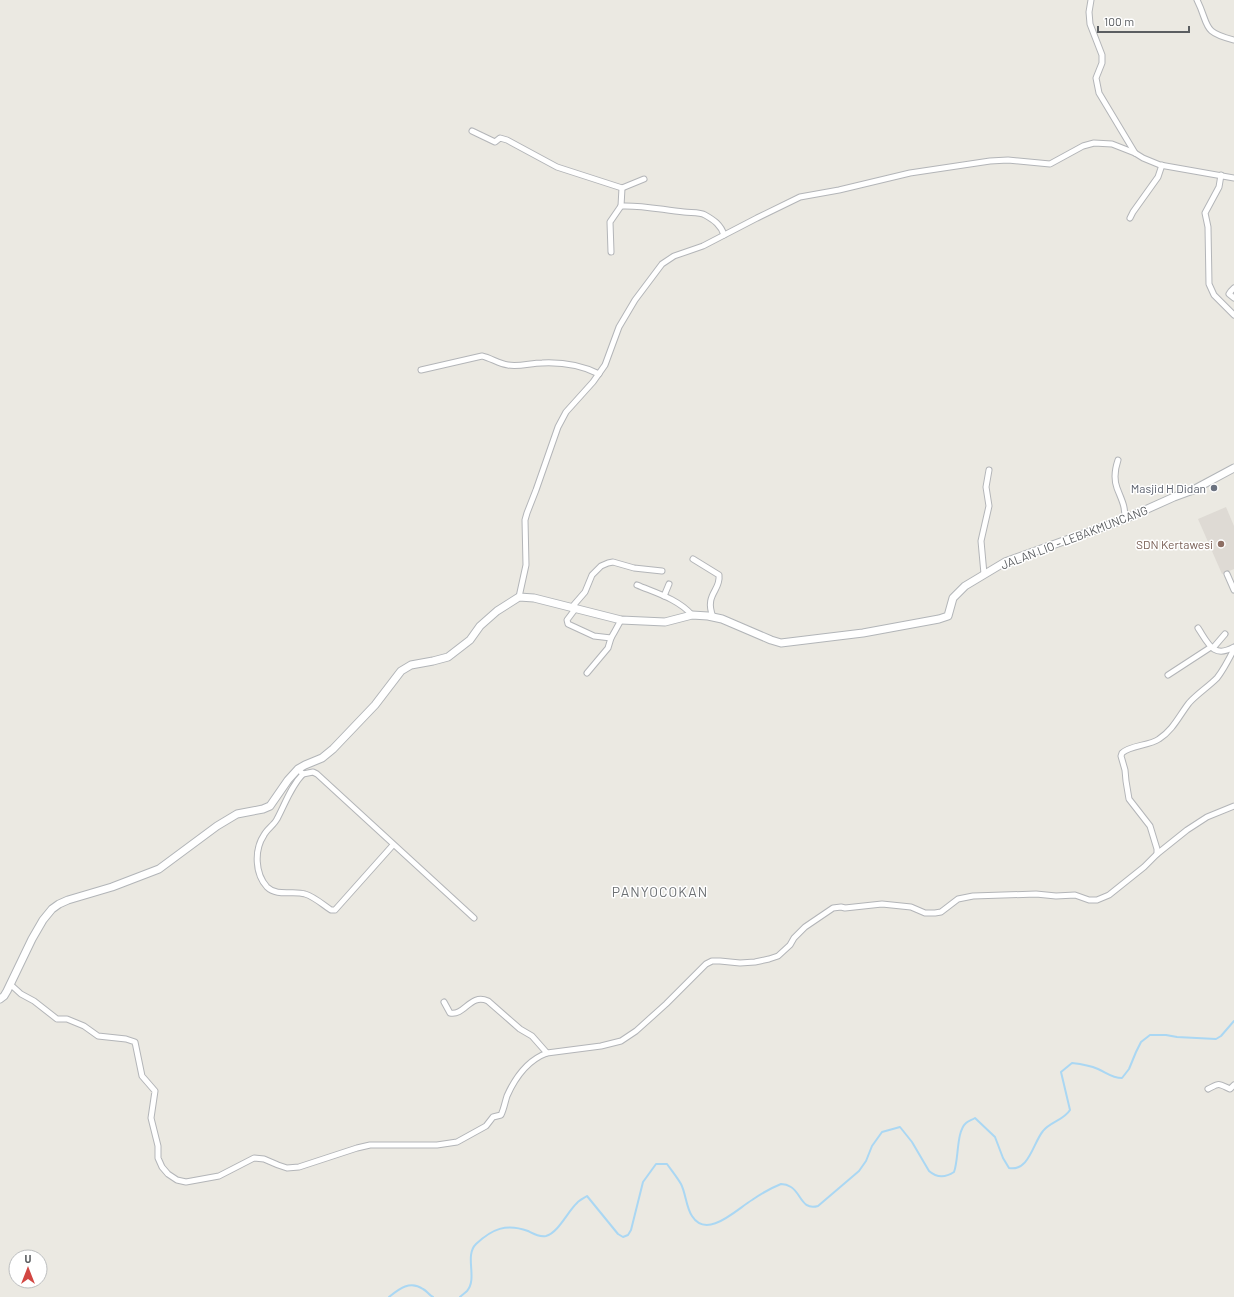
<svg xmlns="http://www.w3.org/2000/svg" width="1234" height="1297" font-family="Barlow,sans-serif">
  <rect width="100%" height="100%" fill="#ebe9e2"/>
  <!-- education -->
  <path fill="#dedad4" d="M1226,507L1234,526V569L1222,574L1198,519Z"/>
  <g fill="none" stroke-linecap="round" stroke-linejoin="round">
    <!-- stream -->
    <g stroke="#aad7f3" stroke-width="2">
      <path d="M389,1297C399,1289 410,1280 423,1289C427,1291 429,1295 433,1297"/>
      <path d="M460,1297C462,1295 465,1293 467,1291C478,1278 464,1256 476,1244C492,1229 506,1223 528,1231C534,1234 539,1237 546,1236C558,1233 568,1211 577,1203C579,1200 584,1198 587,1196L618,1234L623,1237L628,1235L631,1230L643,1182L656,1164H667C672,1171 677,1177 681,1184C686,1194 686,1207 692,1216C707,1240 737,1209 752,1200C762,1193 771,1188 781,1184C785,1184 788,1185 791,1187C801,1193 802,1211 818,1206L859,1171L866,1161L872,1146L882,1132L900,1127L912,1142L929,1171C937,1178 945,1178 954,1172C959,1159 956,1132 966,1123C968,1121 972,1120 975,1118L995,1137L1003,1158L1009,1168C1029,1172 1033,1143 1043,1131C1050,1122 1064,1120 1070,1110L1061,1072L1072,1063C1081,1064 1089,1065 1098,1069C1107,1073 1112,1078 1122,1078L1129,1069L1136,1052L1141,1042L1150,1035H1166L1177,1037L1216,1039L1221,1036L1234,1021"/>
    </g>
    <defs>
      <g id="street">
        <path d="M1091,0L1089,12L1090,24L1102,55V63L1096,78L1099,93L1135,153"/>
        <path d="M1197,0C1210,26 1201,32 1234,40"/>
        <path d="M472,131L495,142L500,138L507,140L557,167L622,188L621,206C642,205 663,210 684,212C690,213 700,212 705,215C714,220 721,225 724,235"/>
        <path d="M1221,175L1219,187L1205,213L1208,227L1209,284L1214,295L1234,315"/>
        <path d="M622,188L644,179"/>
        <path d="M1130,218L1133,212L1158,177L1162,165"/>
        <path d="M611,252L610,222L621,206"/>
        <path d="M1234,288L1231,291L1229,294L1234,298"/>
        <path d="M421,370L482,356C491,358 499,364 508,365C519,367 531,363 542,363C563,362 581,365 599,374"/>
        <path d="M1118,460C1115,469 1114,480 1117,488C1122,501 1125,505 1125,519"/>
        <path d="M693,559L719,575C721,591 704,594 713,617"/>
        <path d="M984,574L981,541L989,506L986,487L989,470"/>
        <path d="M1227,574L1234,590"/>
        <path d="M637,585C656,593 678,599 692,615"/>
        <path d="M664,596L669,584"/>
        <path d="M519,597L526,565L525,520L527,513L536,490L558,427L566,412L593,382L605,365L619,327L635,300L662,264L674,256L703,246L757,218L800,197L839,190L910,173L990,161L1008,160L1050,164L1083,146L1094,143L1112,144L1135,153L1143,158L1160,165L1234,178"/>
        <path d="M572,607L585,592L592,575L601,566L608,563L613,562L634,568L662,571"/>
        <path d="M576,608L567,620L568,624L594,636L611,638L615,631L621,620"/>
        <path d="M1198,628C1208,643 1213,659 1234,647"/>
        <path d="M1213,648L1225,634"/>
        <path d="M587,673L608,648L611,638"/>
        <path d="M1168,675L1211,647"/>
        <path d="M298,769L303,774C291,786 285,804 277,819C274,825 267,829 264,835C254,850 255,874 267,887C277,897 294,890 305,894C315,897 323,905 331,910H335L393,845"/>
        <path d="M303,774L313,772L317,774L474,918"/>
        <path d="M1157,854L1187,830L1207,817L1234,806"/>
        <path d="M10,984L21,994L34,1001L57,1019H67L84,1026L98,1036L126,1039L135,1042L142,1076L155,1091L151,1118L158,1146V1158L162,1167L168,1174L177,1180L186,1182L219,1176L254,1158L264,1159L278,1165L287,1168L299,1167L357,1148L370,1145H437L457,1142L486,1126L493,1117L501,1115C504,1109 505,1102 507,1096C515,1078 528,1060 547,1053L601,1046L621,1041L636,1031L666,1004L706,964L712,961H720L740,963L755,962L769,959L778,956L790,945L794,938L805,927L833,908L841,907L845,908L882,904L911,907L925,913H935L941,912L958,899L973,896L1036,894L1056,896L1075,895L1089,900H1097L1109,895L1144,867L1157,854V849L1150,826L1129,799L1126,781L1125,770L1121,756L1122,753C1130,745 1149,746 1159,739C1173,730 1179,716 1189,703C1197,694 1208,687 1217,678C1224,669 1229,659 1234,649"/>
        <path d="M444,1002L450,1013C465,1016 470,993 488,1001L520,1029L532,1036L547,1053"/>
        <path d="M1208,1089C1220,1083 1217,1083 1230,1089L1234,1085"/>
      </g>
      <path id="secondary" d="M0,999L4,996L7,991L32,939L43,920L52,909L59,904L68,900L112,887L159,869L217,826L237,814L263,809L270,806L288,780L298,769L305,765L322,758L333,749L375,705L401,671L411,665L433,661L448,657L470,640L480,626L497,611L519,597L534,598L621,620L665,622L692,615L708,616L722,619L771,640L781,643L863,633L939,619L948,616L953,598L965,586L1005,562L1125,519L1174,497L1193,490L1234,468"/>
    </defs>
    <!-- street casing -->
    <use href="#street" stroke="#b3b5b8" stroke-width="7"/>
    <!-- secondary casing -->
    <use href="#secondary" stroke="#b2b5b8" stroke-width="9"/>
    <!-- street -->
    <use href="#street" stroke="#fff" stroke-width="5"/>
    <!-- secondary -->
    <use href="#secondary" stroke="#fff" stroke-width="7"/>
  </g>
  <!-- markers -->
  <circle fill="#6b7280" stroke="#fff" stroke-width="1.5" cx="1214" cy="488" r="4"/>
  <circle fill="#8d6e63" stroke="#fff" stroke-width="1.5" cx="1221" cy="544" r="4"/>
  <g text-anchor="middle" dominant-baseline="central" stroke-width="3" stroke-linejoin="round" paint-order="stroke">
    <!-- worship labels -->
    <g font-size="12" fill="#5b616d" stroke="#fff" text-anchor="end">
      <text x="1206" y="488">Masjid H Didan</text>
    </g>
    <!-- street labels -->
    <g font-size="12" fill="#5b5e61" stroke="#fff">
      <text transform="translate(1074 537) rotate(-21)">JALAN LIO - LEBAKMUNCANG</text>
    </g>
    <!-- education labels -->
    <g font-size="12" fill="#785e54" stroke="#fff" text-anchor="end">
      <text x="1213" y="544">SDN Kertawesi</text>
    </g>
    <!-- quarter labels -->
    <g font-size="14" letter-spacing="1" fill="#6c7073" stroke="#fff">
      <text x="660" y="891">PANYOCOKAN</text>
    </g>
  </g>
  <!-- north arrow -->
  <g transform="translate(28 1269)"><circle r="19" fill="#ffffff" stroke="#bdbfc0"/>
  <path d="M0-3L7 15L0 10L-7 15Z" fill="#d24642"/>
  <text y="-6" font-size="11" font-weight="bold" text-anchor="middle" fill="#5b5e61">U</text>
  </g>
  <!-- scale -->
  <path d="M1098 26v6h91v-6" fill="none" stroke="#5b5e61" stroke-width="2"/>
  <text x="1104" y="26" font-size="12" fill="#5b5e61" stroke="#ffffff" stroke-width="3" paint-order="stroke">100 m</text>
</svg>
